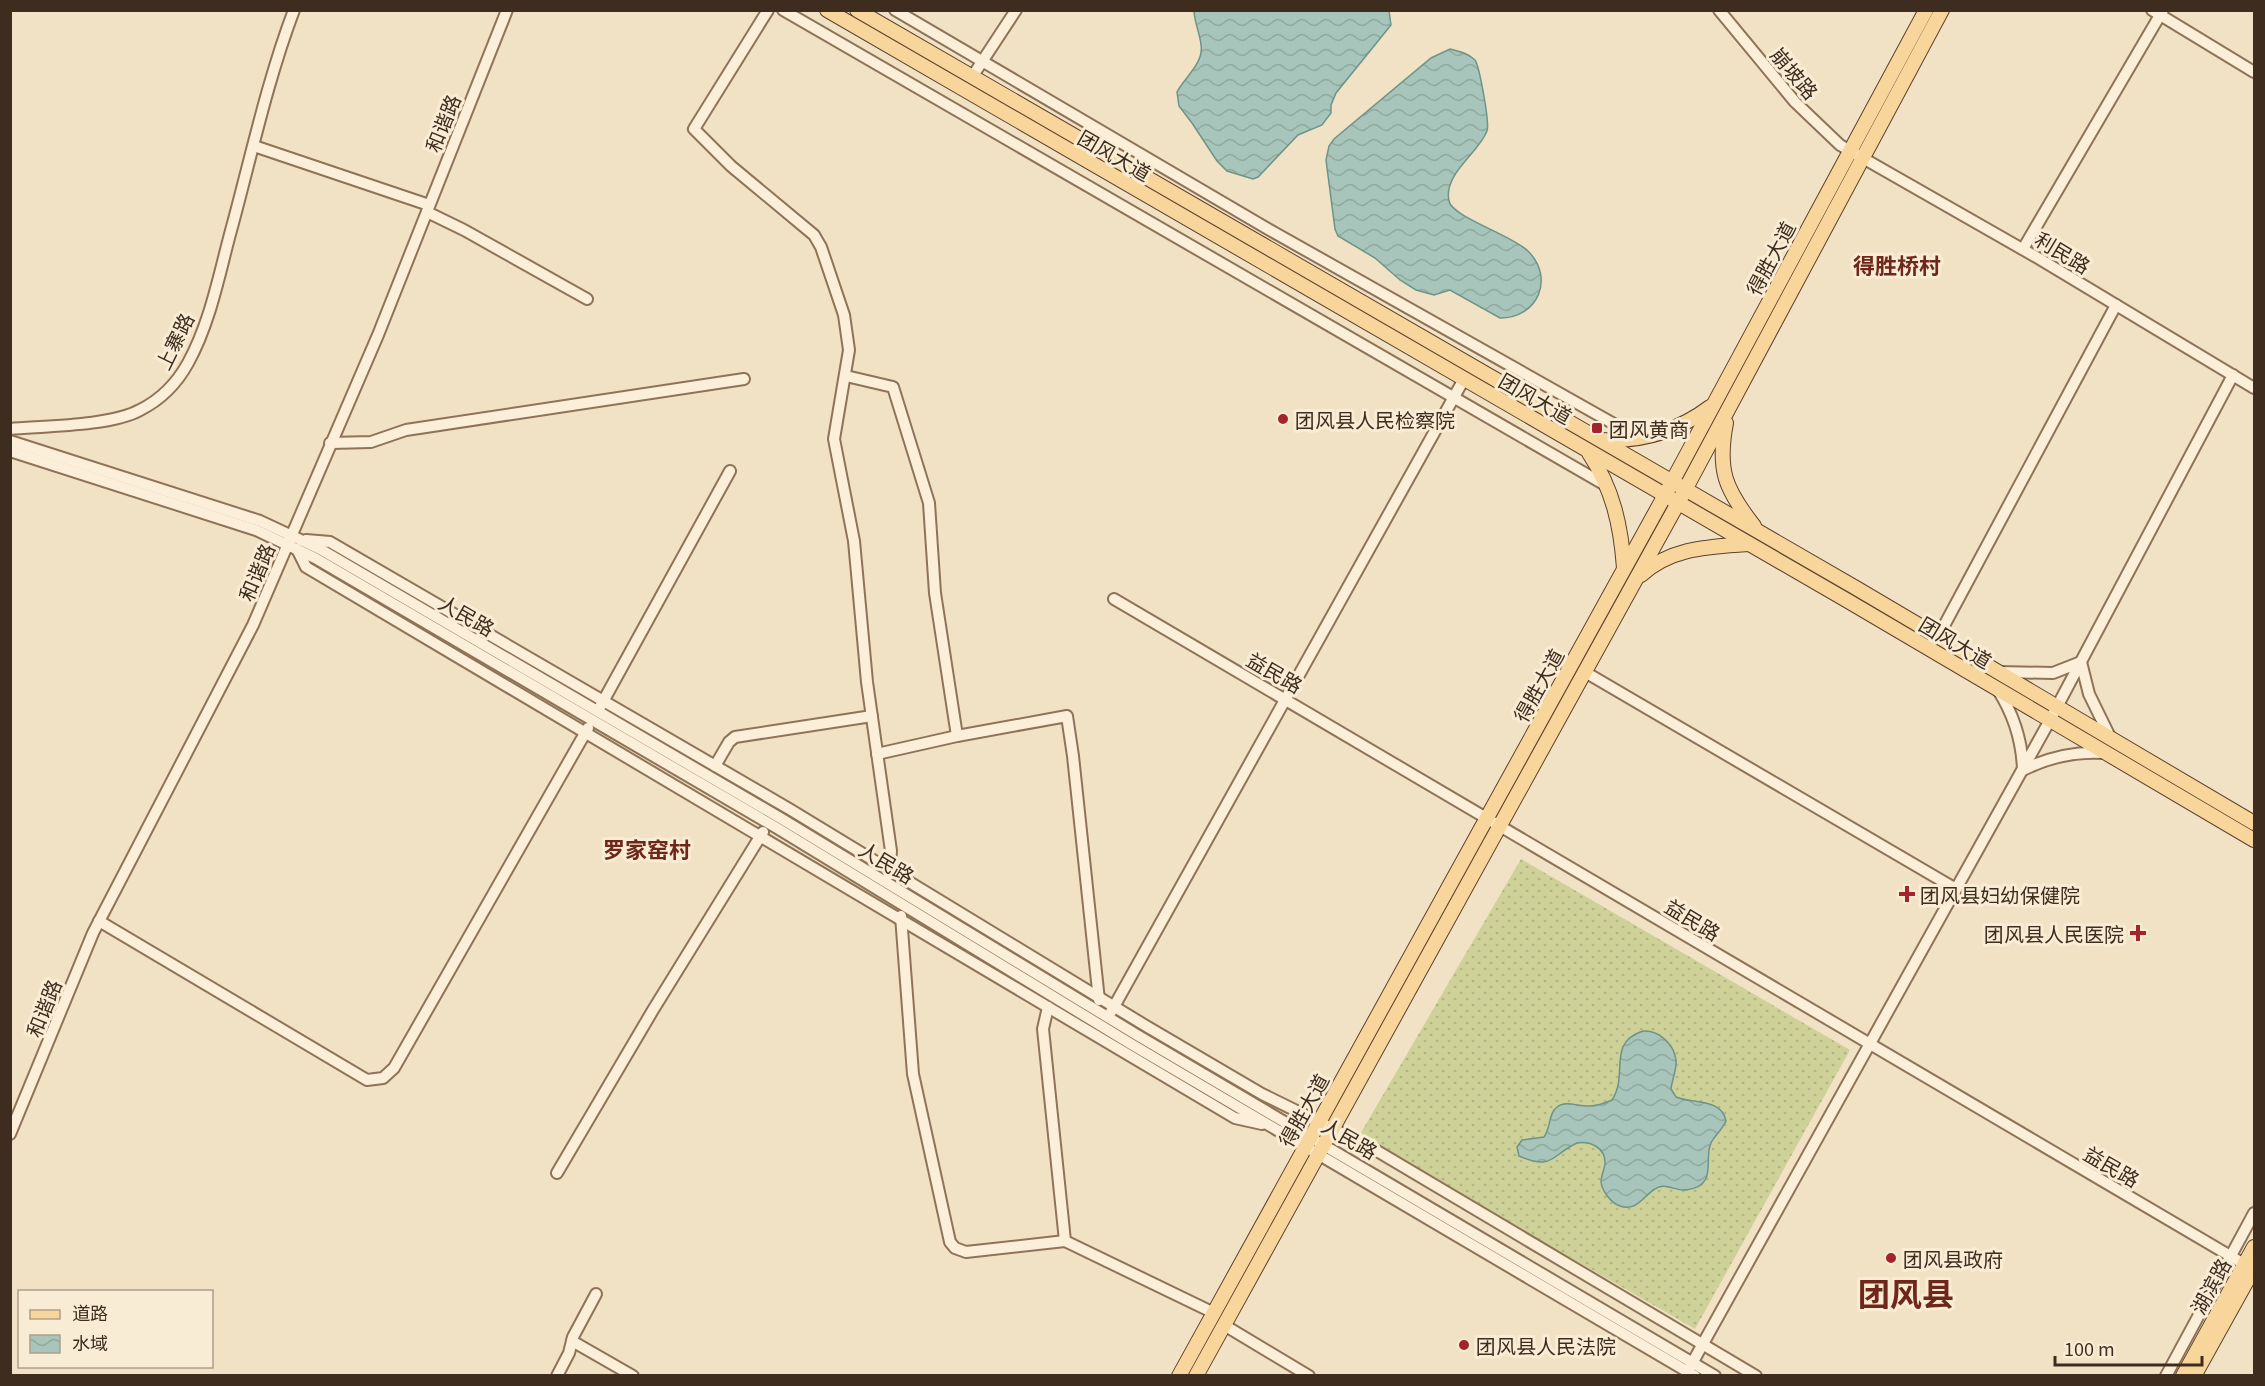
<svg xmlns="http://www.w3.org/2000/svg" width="2265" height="1386" font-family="Georgia,'Noto Sans SC',serif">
  <defs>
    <pattern id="grass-dots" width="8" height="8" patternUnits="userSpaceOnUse" patternTransform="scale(1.5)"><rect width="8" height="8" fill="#ced198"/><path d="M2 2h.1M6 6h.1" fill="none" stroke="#b2b483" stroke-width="1.8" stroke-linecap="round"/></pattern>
    <pattern id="water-waves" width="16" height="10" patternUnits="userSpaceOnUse" patternTransform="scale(1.5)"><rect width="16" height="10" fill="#a7c5ba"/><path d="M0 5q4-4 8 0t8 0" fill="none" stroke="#91a99f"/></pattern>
  </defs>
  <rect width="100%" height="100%" fill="#f2e2c5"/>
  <!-- grass -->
  <path fill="url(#grass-dots)" d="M1521,859L1850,1050L1695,1329L1359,1136Z"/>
  <!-- water -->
  <g fill="url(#water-waves)" stroke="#6d9488" stroke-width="1.5">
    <path d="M1196,11H1389L1391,25L1336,93L1331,105V113L1322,125L1298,135L1258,177L1253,179L1227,171L1217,161L1192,123L1179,106L1177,92C1185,77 1204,63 1201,45C1200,34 1195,24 1194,12Z"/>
    <path d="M1450,49C1458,51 1468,53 1475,60C1479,65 1490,123 1487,131C1478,154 1443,174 1449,201C1452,217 1512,235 1528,251C1555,278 1538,318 1500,318L1450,290L1434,295L1416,290L1400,280L1375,258L1338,236L1335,229L1326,160L1329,146L1334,139L1431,58Z"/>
    <path d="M1643,1031C1660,1030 1674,1045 1676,1060C1677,1070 1672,1079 1671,1089L1676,1097C1692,1104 1722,1098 1726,1121C1722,1130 1715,1135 1711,1143C1703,1159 1719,1186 1686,1190C1675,1191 1664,1182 1655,1189C1643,1196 1637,1212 1620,1206C1611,1203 1602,1191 1601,1182C1601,1176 1604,1170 1605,1164C1606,1148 1591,1141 1577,1143C1551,1155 1553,1171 1519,1156L1517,1147L1522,1140L1544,1137C1551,1128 1548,1114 1557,1107C1566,1100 1579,1107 1590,1106C1597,1106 1605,1103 1612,1100C1629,1075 1606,1043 1643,1031Z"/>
  </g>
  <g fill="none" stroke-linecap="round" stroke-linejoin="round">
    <defs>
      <g id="minor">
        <path d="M768,10L694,129L731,166L814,235L821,247L844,315L849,350L834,439L854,541L867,682L891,851L889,875"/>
        <path d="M783,10L1607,486"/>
        <path d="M895,10L1268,229L1639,438"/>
        <path d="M1719,10L1795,102L1840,145L2038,258L2254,388"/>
        <path d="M2152,10L2254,72"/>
        <path d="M972,77L1016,10"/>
        <path d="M254,146L429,205"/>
        <path d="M427,212L464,230L587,299"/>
        <path d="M2023,249L2163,10"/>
        <path d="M846,376L893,387L929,503L935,593L957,736"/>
        <path d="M10,429C45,426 111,426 140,410C160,400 177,383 188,363C209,325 218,280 229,238C250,162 266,84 294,10"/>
        <path d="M10,441L260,521L320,549L782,819L1137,1035L1715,1376"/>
        <path d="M330,443L371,442L406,430L744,379"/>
        <path d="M10,451L256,530L315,558L777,828L1131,1044L1695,1376"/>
        <path d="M306,540L330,542L791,810L1146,1026L1262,1094L1372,1148L1756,1376"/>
        <path d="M297,549L306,567L1235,1118L1262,1124"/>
        <path d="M1114,599L2249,1267"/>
        <path d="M1938,637L2116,305"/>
        <path d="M1585,672L1956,889"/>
        <path d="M1998,672L2053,673L2081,662L2089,694L2111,739"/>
        <path d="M1998,690C2014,715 2022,740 2023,770C2049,757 2076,751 2105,753"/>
        <path d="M600,707L730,471"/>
        <path d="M877,754L957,736L1067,716L1073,756L1099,1000"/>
        <path d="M715,766L729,742L735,737L872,716"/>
        <path d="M901,916L913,1074L950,1242L955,1248L966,1252L1065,1241"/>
        <path d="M99,921L367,1080L383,1078L394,1068L588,728"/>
        <path d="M1048,1007L1043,1029L1065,1241L1214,1313"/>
        <path d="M1111,1012L1464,379"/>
        <path d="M10,1134L93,933L253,625L378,335L507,10"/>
        <path d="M557,1173L653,1010L763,832"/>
        <path d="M1224,1325L1309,1376"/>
        <path d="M572,1341L633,1376"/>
        <path d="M1690,1367L2050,720L2233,375"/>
        <path d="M557,1376L569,1353L573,1337L596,1294"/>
        <path d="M2166,1376L2254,1213"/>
      </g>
      <g id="major">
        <path d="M827,10L1848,601L2254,840"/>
        <path d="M857,10L1856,588L2254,823"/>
        <path d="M1726,423C1717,470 1725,489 1754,526"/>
        <path d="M1602,440C1642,442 1678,431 1710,407"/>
        <path d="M1589,453C1613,489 1621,526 1624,568"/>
        <path d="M1641,575C1672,547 1709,547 1749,544"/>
        <path d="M1179,1376L1665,495L1926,10"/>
        <path d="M1196,1376L1678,503L1942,10"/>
        <path d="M2183,1376L2254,1247"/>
        <path d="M2194,1376L2254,1268"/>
      </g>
    </defs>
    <!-- minor casing -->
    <use href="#minor" stroke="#8f7359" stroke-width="14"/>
    <!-- major casing -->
    <use href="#major" stroke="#5c412e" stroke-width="16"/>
    <!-- minor -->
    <use href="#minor" stroke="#fbefd9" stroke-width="10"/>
    <!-- major -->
    <use href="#major" stroke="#f7d59b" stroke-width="14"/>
  </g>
  <!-- markers -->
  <g fill="#a3242c" stroke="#f8ecd5" stroke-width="2">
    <circle cx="1283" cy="419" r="6"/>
    <rect x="1591" y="422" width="12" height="12" rx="3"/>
    <path d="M1904 885h6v6h6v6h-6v6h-6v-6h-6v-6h6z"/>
    <path d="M2135 924h6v6h6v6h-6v6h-6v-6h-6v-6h6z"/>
    <circle cx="1891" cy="1258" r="6"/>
    <circle cx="1464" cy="1345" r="6"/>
  </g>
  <g text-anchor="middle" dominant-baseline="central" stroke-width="6" stroke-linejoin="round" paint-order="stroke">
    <!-- street labels -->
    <g font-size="20" fill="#3e2c1e" stroke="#f8ecd5">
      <text transform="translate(1795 73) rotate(50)">崩坡路</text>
      <text transform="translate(442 123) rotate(-68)">和谐路</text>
      <text transform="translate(1115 155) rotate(30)">团风大道</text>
      <text transform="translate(2063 252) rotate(31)">利民路</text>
      <text transform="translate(1770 258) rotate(-62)">得胜大道</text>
      <text transform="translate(174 341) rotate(-64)">上寨路</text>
      <text transform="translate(1536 398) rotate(30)">团风大道</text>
      <text transform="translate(256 572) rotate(-67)">和谐路</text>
      <text transform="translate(467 615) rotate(30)">人民路</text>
      <text transform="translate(1956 642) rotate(31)">团风大道</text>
      <text transform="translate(1275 672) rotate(30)">益民路</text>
      <text transform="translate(1538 685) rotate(-61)">得胜大道</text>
      <text transform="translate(887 862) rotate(31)">人民路</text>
      <text transform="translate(1693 919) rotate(31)">益民路</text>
      <text transform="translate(43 1008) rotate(-68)">和谐路</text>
      <text transform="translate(1303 1110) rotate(-61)">得胜大道</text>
      <text transform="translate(1350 1138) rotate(30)">人民路</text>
      <text transform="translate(2112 1166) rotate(30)">益民路</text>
      <text transform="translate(2210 1286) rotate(-61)">湖滨路</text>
    </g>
    <!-- poi labels -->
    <g font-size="20" fill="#3e2c1e" stroke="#f8ecd5" text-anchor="start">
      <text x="1295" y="419">团风县人民检察院</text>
      <text x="1609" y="428">团风黄商</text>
      <text x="1920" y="894">团风县妇幼保健院</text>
      <text x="2124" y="933" text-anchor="end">团风县人民医院</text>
      <text x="1903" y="1258">团风县政府</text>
      <text x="1476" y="1345">团风县人民法院</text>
    </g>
    <!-- quarter labels -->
    <g font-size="22" font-weight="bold" fill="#6e271a" stroke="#f8ecd5">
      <text x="1897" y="264">得胜桥村</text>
      <text x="647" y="848">罗家窑村</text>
    </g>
    <!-- town labels -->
    <g font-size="32" font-weight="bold" fill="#6e271a" stroke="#f8ecd5">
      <text x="1906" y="1292">团风县</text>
    </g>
  </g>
  <!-- border -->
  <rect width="2265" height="1386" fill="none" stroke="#3e2c1e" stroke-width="24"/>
  <!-- legend -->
  <rect x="18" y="1290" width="195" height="78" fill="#f8ecd5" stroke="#ae9f8c" stroke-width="1.5"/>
  <rect x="30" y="1310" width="30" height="9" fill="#f7d59b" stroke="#ae9f8c" stroke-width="1.5"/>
  <text x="72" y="1320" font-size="18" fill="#3e2c1e">道路</text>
  <rect x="30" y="1335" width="30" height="18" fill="url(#water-waves)" stroke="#ae9f8c" stroke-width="1.5"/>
  <text x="72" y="1350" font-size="18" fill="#3e2c1e">水域</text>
  <!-- scale -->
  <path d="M2055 1356v9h147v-9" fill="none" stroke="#3e2c1e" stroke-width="3"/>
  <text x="2064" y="1356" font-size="18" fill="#3e2c1e" stroke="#f8ecd5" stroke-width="4.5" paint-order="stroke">100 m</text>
</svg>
